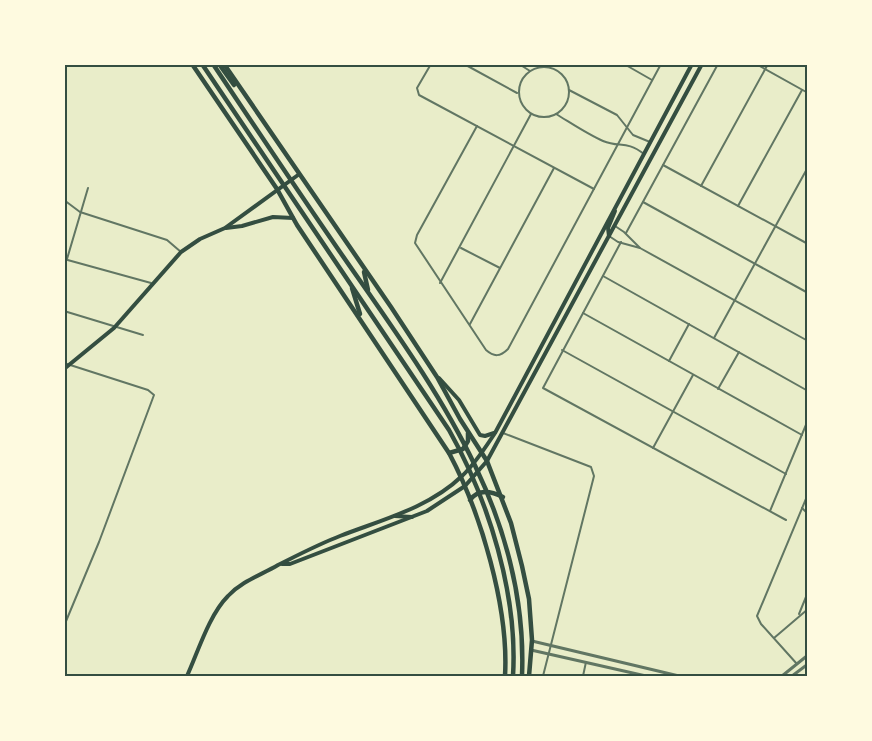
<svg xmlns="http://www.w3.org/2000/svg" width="872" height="741" font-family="'DejaVu Sans',sans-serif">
  <rect width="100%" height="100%" fill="#e9edc9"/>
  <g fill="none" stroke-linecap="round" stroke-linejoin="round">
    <!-- minor -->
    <g stroke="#617663" stroke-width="2">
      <path d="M431,64L417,88L419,95L594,189"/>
      <path d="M464,64L517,93"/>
      <path d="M519,64L530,71"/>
      <path d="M624,64L652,80"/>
      <path d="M756,64L808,93"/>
      <circle cx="544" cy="92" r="25"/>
      <path d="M569,90L617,115L633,135L650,142"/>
      <path d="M556,114C571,123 587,134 603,141C620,148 626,140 644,154"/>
      <path d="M477,126L417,235L415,243L486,350C494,357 500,357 508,349L661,64"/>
      <path d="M663,165L808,244"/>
      <path d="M701,186L768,64"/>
      <path d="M64,200L80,212L167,240L181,252"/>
      <path d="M643,202L808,293"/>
      <path d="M738,206L802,90"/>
      <path d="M615,226L624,232L640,248"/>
      <path d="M626,233L718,64"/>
      <path d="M609,236L618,242L640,248L808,341"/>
      <path d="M621,242L543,388L786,520"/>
      <path d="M461,248L500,268"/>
      <path d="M64,259L151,283"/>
      <path d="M67,259L88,188"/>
      <path d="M603,276L808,391"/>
      <path d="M440,283L531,114"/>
      <path d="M64,311L143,335"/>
      <path d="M583,313L802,435"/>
      <path d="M470,324L554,168"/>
      <path d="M714,338L808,167"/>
      <path d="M562,350L786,474"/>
      <path d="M669,361L689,324"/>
      <path d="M64,363L148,390L154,395L99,542L64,626"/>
      <path d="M718,389L739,352"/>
      <path d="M503,433L591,467L594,476L543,676"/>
      <path d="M653,448L693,375"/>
      <path d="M802,508L808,514"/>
      <path d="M770,511L808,420"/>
      <path d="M799,614L808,592"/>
      <path d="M774,638L808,609"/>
      <path d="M797,664L761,624L757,616L808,494"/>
      <path d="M583,676L586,662"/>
    </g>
    <!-- tertiary -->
    <g stroke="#617663" stroke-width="3">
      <path d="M532,641L679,676"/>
      <path d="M531,650L646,676"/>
      <path d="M782,676L808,655"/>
      <path d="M792,676L808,664"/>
    </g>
    <!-- secondary -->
    <g stroke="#344e41" stroke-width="4">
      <path d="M226,228L242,226L273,217L293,218"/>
      <path d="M609,236L608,228L615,211"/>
      <path d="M64,369L114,328L181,252L200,239L225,228L298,175"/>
      <path d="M439,378L459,400L480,435L485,436L494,433"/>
      <path d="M395,516L412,517"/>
      <path d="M282,564H290L427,511L465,486L487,461L702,64"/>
      <path d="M187,676C198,652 209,615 228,596C242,581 261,575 278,565C298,555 319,544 340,536C381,520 429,508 462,476C475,464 485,448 495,433L692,64"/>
    </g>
    <!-- trunk -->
    <g stroke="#344e41" stroke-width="4.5">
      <path d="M192,64L277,189L297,225L449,453C481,513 509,608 505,676"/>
      <path d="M202,64L449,430C489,501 518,595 513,676"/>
      <path d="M213,64C255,127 297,190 340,252C430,382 529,509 522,676"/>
      <path d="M219,64L234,85"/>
      <path d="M224,64L391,307L437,377L460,419L487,461L511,523L522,566L529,599L532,640L529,676"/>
      <path d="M364,272L368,290"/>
      <path d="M352,288L360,314"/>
      <path d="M449,453L463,449L468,441V433"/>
      <path d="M470,500C478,489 491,491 503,497"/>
    </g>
  </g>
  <!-- border -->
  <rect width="872" height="741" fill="none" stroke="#fefae0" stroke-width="132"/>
  <rect x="66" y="66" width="740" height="609" fill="none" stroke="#344e41" stroke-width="2"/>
</svg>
